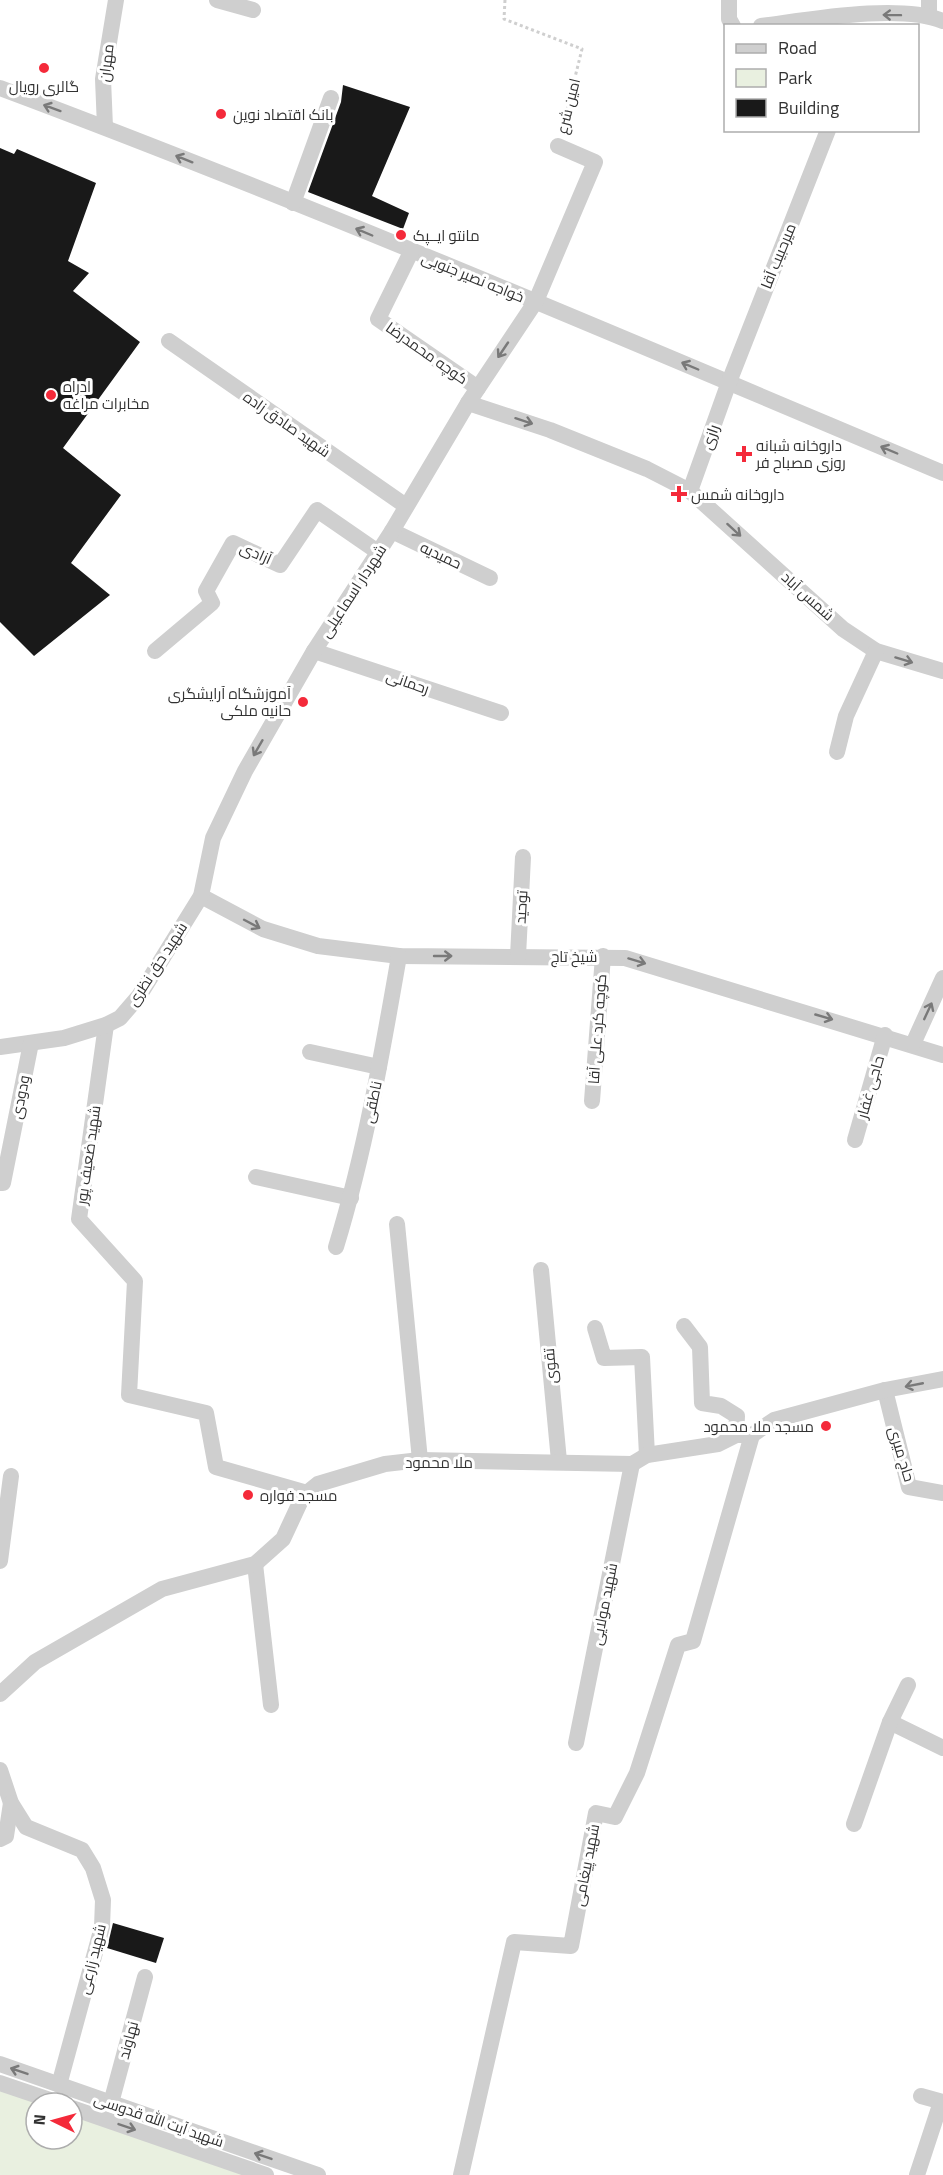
<svg xmlns="http://www.w3.org/2000/svg" width="943" height="2175" font-family="'Titillium Web',Cairo,sans-serif">
  <rect width="100%" height="100%" fill="#fff"/>
  <!-- green -->
  <path fill="#e9f0e0" d="M0,2083L36,2103V2139H72V2108L264,2175H0Z"/>
  <!-- building -->
  <g fill="#191919">
    <path d="M343,85L410,107L372,196L409,213L403,229L308,192L341,102Z"/>
    <path d="M0,148L14,154L17,149L96,183L68,261L89,273L73,291L140,342L63,448L121,495L71,563L110,595L34,656L0,622Z"/>
    <path d="M113,1923L164,1938L156,1963L107,1948Z"/>
  </g>
  <g fill="none" stroke-linecap="round" stroke-linejoin="round">
    <!-- path -->
    <path stroke="#cfcfcf" stroke-width="3" stroke-dasharray="3 3" stroke-linecap="butt" d="M505,0L504,19L582,49L562,130"/>
    <!-- minor -->
    <g stroke="#cfcfcf" stroke-width="16">
      <path d="M217,0L253,10"/>
      <path d="M729,0V19L733,26"/>
      <path d="M929,0V15"/>
      <path d="M761,26C808,20 899,3 943,21"/>
      <path d="M0,88C318,207 630,341 943,473"/>
      <path d="M105,127L103,79L116,0"/>
      <path d="M293,203L331,98"/>
      <path d="M411,252L378,319L478,388"/>
      <path d="M169,341L406,506"/>
      <path d="M468,403L550,430L647,469L690,491L843,629L876,651L943,671"/>
      <path d="M690,491L729,382L828,130"/>
      <path d="M392,531L490,578"/>
      <path d="M155,651L212,603L206,591L233,543L280,565L317,510L378,552"/>
      <path d="M314,651L501,713"/>
      <path d="M837,752L846,716L876,651"/>
      <path d="M201,896L263,929L318,946L399,956L625,958L943,1055"/>
      <path d="M518,956L523,857"/>
      <path d="M106,1025L79,1219L135,1281L129,1395L206,1413L216,1467L307,1493"/>
      <path d="M913,1044L943,978"/>
      <path d="M0,1047L64,1038L106,1025L120,1018L139,996L201,896L213,838L245,771L314,651L392,531L468,403L536,301L595,162L558,146"/>
      <path d="M310,1052L379,1067"/>
      <path d="M592,1101L603,956"/>
      <path d="M855,1140L885,1035"/>
      <path d="M256,1177L351,1198"/>
      <path d="M0,1183H3L31,1043"/>
      <path d="M397,1224L420,1460"/>
      <path d="M336,1247C365,1152 382,1054 399,956"/>
      <path d="M541,1270L559,1461"/>
      <path d="M684,1326L700,1347L702,1403L721,1406L737,1416L736,1435"/>
      <path d="M595,1328L604,1358L642,1357L647,1455"/>
      <path d="M885,1390L909,1487L943,1493"/>
      <path d="M0,1561L11,1476"/>
      <path d="M255,1564L271,1705"/>
      <path d="M0,1694L35,1662L162,1589L255,1564L283,1539L303,1496L318,1484L385,1464L420,1460L632,1464L647,1455L718,1444L736,1435H752L774,1420L885,1390L943,1379"/>
      <path d="M890,1722L943,1748"/>
      <path d="M576,1743L632,1464"/>
      <path d="M0,1770L11,1803L26,1827L82,1850L93,1868L103,1900L102,1927L59,2085"/>
      <path d="M854,1824L890,1722L908,1685"/>
      <path d="M0,1839L6,1836L11,1803"/>
      <path d="M0,2064L318,2175"/>
      <path d="M0,2083L59,2103"/>
      <path d="M921,2096L943,2102"/>
      <path d="M111,2103L145,1977"/>
      <path d="M72,2108L266,2175"/>
      <path d="M461,2175L514,1942L571,1946L596,1813L615,1817L637,1773L678,1645L693,1641L752,1435"/>
      <path d="M917,2175L941,2102"/>
    </g>
  </g>
  <!-- one-way arrows -->
  <defs><path id="oneway-shaft" d="M-6 0H5M1.5-3L5.5 0L1.5 3" fill="none" stroke-width="1.6" stroke-linecap="round" stroke-linejoin="round" transform="scale(1.5)"/></defs>
  <g stroke="#797979">
    <use href="#oneway-shaft" transform="translate(892 15) rotate(-179)"/>
    <use href="#oneway-shaft" transform="translate(52 108) rotate(-160)"/>
    <use href="#oneway-shaft" transform="translate(184 159) rotate(-158)"/>
    <use href="#oneway-shaft" transform="translate(364 232) rotate(-157)"/>
    <use href="#oneway-shaft" transform="translate(503 350) rotate(124)"/>
    <use href="#oneway-shaft" transform="translate(690 366) rotate(-157)"/>
    <use href="#oneway-shaft" transform="translate(524 421) rotate(18)"/>
    <use href="#oneway-shaft" transform="translate(889 450) rotate(-157)"/>
    <use href="#oneway-shaft" transform="translate(734 530) rotate(42)"/>
    <use href="#oneway-shaft" transform="translate(904 660) rotate(17)"/>
    <use href="#oneway-shaft" transform="translate(258 748) rotate(120)"/>
    <use href="#oneway-shaft" transform="translate(252 924) rotate(28)"/>
    <use href="#oneway-shaft" transform="translate(443 956)"/>
    <use href="#oneway-shaft" transform="translate(637 961) rotate(17)"/>
    <use href="#oneway-shaft" transform="translate(928 1011) rotate(-65)"/>
    <use href="#oneway-shaft" transform="translate(824 1017) rotate(16)"/>
    <use href="#oneway-shaft" transform="translate(914 1385) rotate(169)"/>
    <use href="#oneway-shaft" transform="translate(19 2071) rotate(-161)"/>
    <use href="#oneway-shaft" transform="translate(127 2127) rotate(19)"/>
    <use href="#oneway-shaft" transform="translate(263 2156) rotate(-161)"/>
  </g>
  <!-- markers -->
  <g fill="#f42a3a" stroke="#fff" stroke-width="2">
    <circle cx="44" cy="68" r="6"/>
    <circle cx="221" cy="114" r="6"/>
    <circle cx="401" cy="235" r="6"/>
    <circle cx="51" cy="395" r="6"/>
    <path d="M741 445h6v6h6v6h-6v6h-6v-6h-6v-6h6z"/>
    <path d="M676 485h6v6h6v6h-6v6h-6v-6h-6v-6h6z"/>
    <circle cx="303" cy="702" r="6"/>
    <circle cx="826" cy="1426" r="6"/>
    <circle cx="248" cy="1495" r="6"/>
  </g>
  <g text-anchor="middle" dominant-baseline="central" stroke-width="6" stroke-linejoin="round" paint-order="stroke">
    <!-- street labels -->
    <g font-size="15" fill="#323232" stroke="#fff">
      <text transform="translate(106 63) rotate(-83)">مهران</text>
      <text transform="translate(568 106) rotate(-76)">امین شرع</text>
      <text transform="translate(778 256) rotate(-68)">میرحبیب آقا</text>
      <text transform="translate(473 277) rotate(22)">خواجه نصیر جنوبی</text>
      <text transform="translate(427 353) rotate(35)">کوچه محمدرضا</text>
      <text transform="translate(287 424) rotate(35)">شهید صادق زاده</text>
      <text transform="translate(710 437) rotate(-71)">رازی</text>
      <text transform="translate(256 553) rotate(24)">آزادی</text>
      <text transform="translate(441 555) rotate(25)">حمیدیه</text>
      <text transform="translate(353 591) rotate(-57)">شهردار اسماعیلی</text>
      <text transform="translate(808 596) rotate(42)">شمس آباد</text>
      <text transform="translate(408 682) rotate(19)">رحمانی</text>
      <text transform="translate(521 907) rotate(-87)">توحید</text>
      <text x="574" y="956">شیخ تاج</text>
      <text transform="translate(157 964) rotate(-57)">شهید حق نظری</text>
      <text transform="translate(597 1029) rotate(-86)">کوچه کرد علی آقا</text>
      <text transform="translate(870 1087) rotate(-74)">حاجی غفار</text>
      <text transform="translate(20 1097) rotate(-79)">ودودی</text>
      <text transform="translate(372 1102) rotate(-78)">ناطقی</text>
      <text transform="translate(88 1155) rotate(-82)">شهید ضعیف پور</text>
      <text transform="translate(550 1366) rotate(-95)">تقوی</text>
      <text transform="translate(902 1454) rotate(73)">حاج میری</text>
      <text x="439" y="1462">ملا محمود</text>
      <text transform="translate(604 1604) rotate(-79)">شهید مولایی</text>
      <text transform="translate(586 1865) rotate(-79)">شهید پیغامی</text>
      <text transform="translate(92 1959) rotate(-76)">شهید زارعی</text>
      <text transform="translate(128 2040) rotate(-75)">نهاوند</text>
      <text transform="translate(159 2120) rotate(19)">شهید آیت الله قدوسی</text>
    </g>
    <!-- poi labels -->
    <g font-size="15" fill="#323232" stroke="#fff" text-anchor="start">
      <text x="44" y="86" text-anchor="middle">گالری رویال</text>
      <text x="233" y="114">بانک اقتصاد نوین</text>
      <text x="413" y="235">مانتو ایــپک</text>
      <text x="63" y="386">ادراه<tspan x="63" dy="17">مخابرات مراغه</tspan></text>
      <text x="756" y="445">داروخانه شبانه<tspan x="756" dy="17">روزی مصباح فر</tspan></text>
      <text x="691" y="494">داروخانه شمس</text>
      <text x="291" y="693" text-anchor="end">آموزشگاه آرایشگری<tspan x="291" dy="17">حانیه ملکی</tspan></text>
      <text x="814" y="1426" text-anchor="end">مسجد ملا محمود</text>
      <text x="260" y="1495">مسجد فواره</text>
    </g>
  </g>
  <!-- legend -->
  <rect x="724" y="24" width="195" height="108" fill="#ffffff" stroke="#adadad" stroke-width="1.5"/>
  <rect x="736" y="44" width="30" height="9" fill="#cfcfcf" stroke="#adadad" stroke-width="1.5"/>
  <text x="778" y="54" font-size="18" fill="#323232">Road</text>
  <rect x="736" y="69" width="30" height="18" fill="#e9f0e0" stroke="#adadad" stroke-width="1.5"/>
  <text x="778" y="84" font-size="18" fill="#323232">Park</text>
  <rect x="736" y="99" width="30" height="18" fill="#191919" stroke="#adadad" stroke-width="1.5"/>
  <text x="778" y="114" font-size="18" fill="#323232">Building</text>
  <!-- north arrow -->
  <g transform="translate(54 2121) rotate(275)"><circle r="28" fill="#ffffff" stroke="#adadad" stroke-width="1.5"/>
  <path d="M0-4.5L10 22L0 15L-10 22Z" fill="#f42a3a"/>
  <text y="-9" font-size="16" font-weight="bold" text-anchor="middle" fill="#323232">N</text>
  </g>
</svg>
